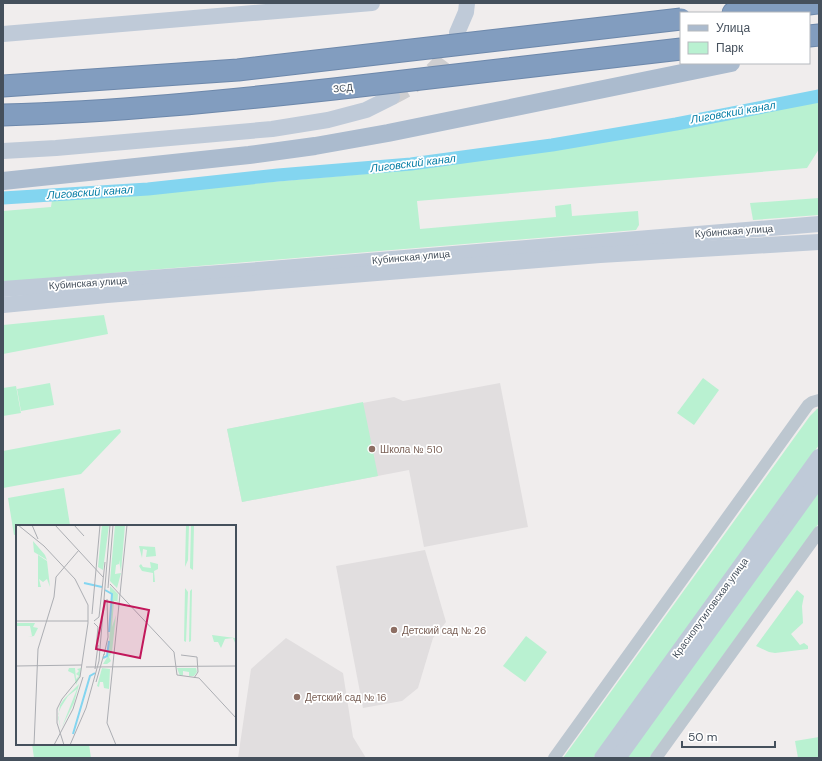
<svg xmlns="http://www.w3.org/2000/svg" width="822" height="761" font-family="'DM Sans',sans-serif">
  <rect width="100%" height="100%" fill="#f0eded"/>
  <!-- education -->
  <g fill="#e1dedf">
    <path d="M500,383L528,527L424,547L409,470L242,502L227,429L394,397L403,401Z"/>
    <path d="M425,550L446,622L433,638L418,688L402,701L363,708L336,566Z"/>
    <path d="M286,638L343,673L353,737L366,758H238L251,669Z"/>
  </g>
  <!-- green -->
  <g fill="#b9f1d1">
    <path d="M819,100V149L807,168L417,201L420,229L556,217L555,206L571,204L572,216L638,211L639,225L636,230L3,282V211L51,207L52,200L190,189L398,171L643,135L645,132Z"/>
    <path d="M819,198V215L753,220L750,203Z"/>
    <path d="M104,315L108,334L3,354V325Z"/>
    <path d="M703,378L719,390L694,425L677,413Z"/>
    <path d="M50,383L54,405L21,411L17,389Z"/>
    <path d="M16,386L21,413L3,416V388Z"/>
    <path d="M363,402L378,476L242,502L227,429Z"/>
    <path d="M819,408V445L593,758H563L810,416L817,409Z"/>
    <path d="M120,429L121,432L81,474L3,488V451Z"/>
    <path d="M64,488L70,525L17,526V534L14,535L8,498Z"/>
    <path d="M819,491V523L649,758H626Z"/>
    <path d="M797,590L804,596L802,606L803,623L791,634L800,645L804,643L808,646V649L775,653L769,652L756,646Z"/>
    <path d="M526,636L547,652L525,682L503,666Z"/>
    <path d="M819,737V758H798L795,741Z"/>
    <path d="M32,744H89L91,758H34Z"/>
  </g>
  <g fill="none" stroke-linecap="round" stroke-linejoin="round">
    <!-- canal -->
    <path stroke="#83d5f0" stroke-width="13" d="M3,198L148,189L278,175L411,164L552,145L676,124L819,96"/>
    <!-- secondary-tunnel -->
    <path stroke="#ceced0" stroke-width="16" stroke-dasharray="16 8" stroke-linecap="butt" d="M392,97C410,88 429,77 442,60C447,54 450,45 454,38"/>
    <defs>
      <g id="motorway">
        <path d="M733,13L817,3"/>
        <path d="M809,36L819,35"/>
      </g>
    </defs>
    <!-- motorway casing -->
    <use href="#motorway" stroke="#6d88ab" stroke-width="23"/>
    <!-- minor -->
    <g stroke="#bdc7d0" stroke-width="12">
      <path d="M554,758L808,405L812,402L819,400"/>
      <path d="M656,758L819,532"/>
    </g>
    <!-- secondary -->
    <g stroke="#bfcad8" stroke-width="16">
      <path d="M457,33L466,12L467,3"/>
      <path d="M3,34L372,3"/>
      <path d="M3,151L56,148L272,129L328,120L366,110L392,97"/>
      <path d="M3,289L258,270L819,224"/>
      <path d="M3,305L107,295L600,255L819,242"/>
      <path d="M602,758L819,457"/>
      <path d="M618,758L819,479"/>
    </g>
    <!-- primary -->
    <path stroke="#abbbce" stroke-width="18" d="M3,181L249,155L315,146L388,133L731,63"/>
    <!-- motorway -->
    <use href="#motorway" stroke="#829dbf" stroke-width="21"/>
    <defs>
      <g id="motorway-bridge">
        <path d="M3,86L238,70L681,19"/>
        <path d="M3,115C114,112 224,101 334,89C450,76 565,62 681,49"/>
      </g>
    </defs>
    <!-- motorway-bridge casing -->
    <use href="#motorway-bridge" stroke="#6d88ab" stroke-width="23" stroke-linecap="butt"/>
    <!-- motorway-bridge -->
    <use href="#motorway-bridge" stroke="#829dbf" stroke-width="21"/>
  </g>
  <!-- markers -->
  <g fill="#8d6e63" stroke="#fff" stroke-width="1.5">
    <circle cx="372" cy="449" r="4"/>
    <circle cx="394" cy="630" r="4"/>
    <circle cx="297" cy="697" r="4"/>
  </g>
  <g text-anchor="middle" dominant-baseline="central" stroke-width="3.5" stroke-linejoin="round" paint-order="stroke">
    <!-- street labels -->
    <g font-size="10" fill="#45505c" stroke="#fff">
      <text transform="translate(343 88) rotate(-6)">ЗСД</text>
      <text transform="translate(734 231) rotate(-4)">Кубинская улица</text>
      <text transform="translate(411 257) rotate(-5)">Кубинская улица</text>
      <text transform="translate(88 283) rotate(-4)">Кубинская улица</text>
      <text transform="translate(710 608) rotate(-54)">Краснопутиловская улица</text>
    </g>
    <!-- education labels -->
    <g font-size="10" fill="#785e54" stroke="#fff" text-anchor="start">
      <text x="380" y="449">Школа № 510</text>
      <text x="402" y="630">Детский сад № 26</text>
      <text x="305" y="697">Детский сад № 16</text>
    </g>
    <!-- water labels -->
    <g font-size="11" font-style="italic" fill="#067ea6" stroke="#fff">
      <text transform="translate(733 112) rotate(-10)">Лиговский канал</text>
      <text transform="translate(413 163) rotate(-7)">Лиговский канал</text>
      <text transform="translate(90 192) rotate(-4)">Лиговский канал</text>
    </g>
  </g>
  <!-- overview -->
  <g transform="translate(16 525)">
    <rect width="220" height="220" fill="#f0eded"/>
    <path d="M86,0H93L87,45L82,42ZM99,0H109L105,47L103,35V39L100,40L99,49L105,48L101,63L94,56ZM170,0H173L172,35L169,42ZM175,0H178L177,45L174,43ZM17,16L29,30L31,35L18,27ZM123,21L139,22L140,31L130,32L131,25L127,24L126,33ZM22,30L31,36L34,62L31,54L27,57L23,54L25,62H22ZM134,37L142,39V44L138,46L139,57H137V48L126,46L123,41L125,39L127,42L135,43ZM94,61L102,69L101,83V76H98L96,102L100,90L96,127L93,132L95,136L91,139H87L92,131L94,103L96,69L94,67ZM169,63L172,67L170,117L168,116ZM176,64L175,116L173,117L174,66ZM0,98H19L17,102L22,103L18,111L12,112L16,111L14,101H0ZM196,110L219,113H220V120L217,113L209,114L205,123L202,117H198ZM53,143H59L60,154L63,151L60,149L63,146L61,144L65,143L64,151L60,160L58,149L52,146ZM86,143L94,144L93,164L88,163L87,157H84L83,162L81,161ZM161,143H180L181,147L178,151H173V147L167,146V150L164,151ZM63,159L58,178L46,202L61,164L52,171L45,182L42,189L45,205L42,192L44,180L48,174Z" fill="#b9f1d1"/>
    <path fill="none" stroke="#83d5f0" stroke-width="2" d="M68,58L86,62M89,65L96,69L93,107M87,133L91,131L93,116M57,209L74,151L79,148"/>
    <path fill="none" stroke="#acaeb3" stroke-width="1" d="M2,0L28,21L59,54L72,80V98L64,152L46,174L41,184V198L48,220M16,0L22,14M39,0L87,52M58,0L68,11M94,59L158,127L161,150L183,153L220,193M92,63L97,0M76,89L84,0M0,96H72M78,96L83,92L89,37M78,98L82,102L80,123M88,130L92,112L91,74M165,130L181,132L182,147L178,153M0,141L66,140M70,142L220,141M79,144L82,120M80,157L88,129M18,220L22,124L38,72L40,52L63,25M38,220L57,184L67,152M54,220L70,183L83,136L94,0M100,220L91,198L111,0"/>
    <path fill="#c2185b" fill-opacity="0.15" stroke="#c2185b" stroke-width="2" d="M89,76L133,85L124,133L80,124Z"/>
    <rect width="220" height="220" fill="none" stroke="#45505c" stroke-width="2"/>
  </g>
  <!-- border -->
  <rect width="822" height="761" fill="none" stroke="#45505c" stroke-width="8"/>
  <!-- legend -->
  <rect x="680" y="12" width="130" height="52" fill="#ffffff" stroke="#b5b9be"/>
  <rect x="688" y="25" width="20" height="6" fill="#abbbce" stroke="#b5b9be"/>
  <text x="716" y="32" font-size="12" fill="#45505c">Улица</text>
  <rect x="688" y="42" width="20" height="12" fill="#b9f1d1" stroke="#b5b9be"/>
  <text x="716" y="52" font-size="12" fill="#45505c">Парк</text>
  <!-- scale -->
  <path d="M682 741v6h93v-6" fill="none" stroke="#45505c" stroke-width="2"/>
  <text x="688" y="741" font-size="12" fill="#45505c" stroke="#ffffff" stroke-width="3" paint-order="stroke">50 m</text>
</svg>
